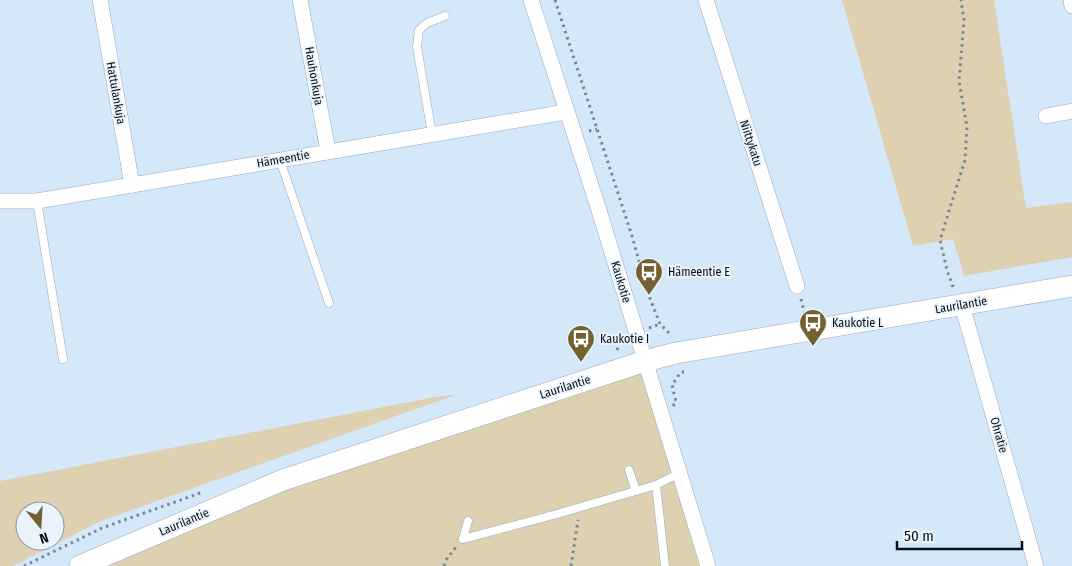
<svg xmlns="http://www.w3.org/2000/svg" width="1072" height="566" font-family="'Fira Sans Condensed',sans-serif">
  <rect width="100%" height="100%" fill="#d5e8fa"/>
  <!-- green -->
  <g fill="#ddd1b2" fill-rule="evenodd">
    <path d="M842,0H994L1026,208L1072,202V257L964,276L953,239L913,246Z"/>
    <path d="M645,361L708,566H80L283,480Z"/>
    <path d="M458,394L101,521L13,566H0V481L430,398ZM25,511H55V541H25Z"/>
  </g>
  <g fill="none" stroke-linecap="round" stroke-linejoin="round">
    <defs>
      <g id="lane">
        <path d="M432,134L417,47L419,30L427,23L445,16"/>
        <path d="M280,160L329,303"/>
        <path d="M37,201L63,359"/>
        <path d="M629,470L636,491"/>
        <path d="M656,485L665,566"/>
        <path d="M463,539L557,514L656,485L680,473"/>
        <path d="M463,539L468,521"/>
      </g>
      <g id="street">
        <path d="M100,0L132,185"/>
        <path d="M300,0L328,151"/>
        <path d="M531,0L598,207L708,566"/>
        <path d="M706,0L797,286"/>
        <path d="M1071,0L1072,6"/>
        <path d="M1046,116L1072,111"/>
        <path d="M0,201H37L566,112"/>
        <path d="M962,305L1036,566"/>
      </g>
      <path id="secondary" d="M80,566L283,480L645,361L676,353L1072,286"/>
    </defs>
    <!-- lane casing -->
    <use href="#lane" stroke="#92aabf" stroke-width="9"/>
    <!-- street casing -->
    <use href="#street" stroke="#92aabf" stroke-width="16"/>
    <!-- secondary casing -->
    <use href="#secondary" stroke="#92aabf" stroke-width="22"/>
    <!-- path -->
    <g stroke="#798795" stroke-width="3" stroke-dasharray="2.5 4" stroke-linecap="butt">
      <path d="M555,0L632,236L649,296L660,324L672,336"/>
      <path d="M589,131L597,129"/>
      <path d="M953,287L947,270L940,240L965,160L967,127L959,81L964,20L961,0"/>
      <path d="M801,299L805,315"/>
      <path d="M649,328L660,324"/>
      <path d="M617,350L621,337"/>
      <path d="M673,406L676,402L672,385L681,372H684"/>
      <path d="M24,566L102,528L203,492"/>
      <path d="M444,566L446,560L456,547"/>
      <path d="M571,566L578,520"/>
    </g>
    <!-- lane -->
    <use href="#lane" stroke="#fff" stroke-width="8"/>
    <!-- street -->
    <use href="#street" stroke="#fff" stroke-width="15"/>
    <!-- secondary -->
    <use href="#secondary" stroke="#fff" stroke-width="21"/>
  </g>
  <!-- icons -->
  <defs>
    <symbol id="bus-pin" viewBox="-11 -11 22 30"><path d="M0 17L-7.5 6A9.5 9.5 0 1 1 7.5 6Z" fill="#746130" stroke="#eaf4fd"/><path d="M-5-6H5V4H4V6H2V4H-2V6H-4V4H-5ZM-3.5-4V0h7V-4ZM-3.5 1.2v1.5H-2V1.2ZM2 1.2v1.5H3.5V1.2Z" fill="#fff"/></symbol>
  </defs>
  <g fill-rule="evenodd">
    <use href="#bus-pin" x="633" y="256" width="32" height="43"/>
    <use href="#bus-pin" x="797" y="307" width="32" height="43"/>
    <use href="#bus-pin" x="565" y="323" width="32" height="43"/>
  </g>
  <g text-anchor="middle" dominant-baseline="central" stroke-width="4" stroke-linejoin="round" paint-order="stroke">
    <!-- street labels -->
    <g font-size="12" fill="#070f16" stroke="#eaf4fd">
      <text transform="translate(314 76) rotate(80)">Hauhonkuja</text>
      <text transform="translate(116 93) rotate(80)">Hattulankuja</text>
      <text transform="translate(751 143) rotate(72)">Niittykatu</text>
      <text transform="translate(283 159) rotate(-10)">Hämeentie</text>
      <text transform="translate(621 282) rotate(73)">Kaukotie</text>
      <text transform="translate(961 305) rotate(-10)">Laurilantie</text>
      <text transform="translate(565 387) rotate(-18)">Laurilantie</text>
      <text transform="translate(999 435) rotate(74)">Ohratie</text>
      <text transform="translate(184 522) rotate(-23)">Laurilantie</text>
    </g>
    <!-- poi labels -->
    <g font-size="12" fill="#070f16" stroke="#eaf4fd" text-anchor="start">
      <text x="668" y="272">Hämeentie E</text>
      <text x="832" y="323">Kaukotie L</text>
      <text x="600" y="339">Kaukotie I</text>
    </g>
  </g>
  <!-- north arrow -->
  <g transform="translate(40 526) rotate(162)"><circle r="24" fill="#eaf4fd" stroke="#8f98a1"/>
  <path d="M0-4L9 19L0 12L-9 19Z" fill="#746130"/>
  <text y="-8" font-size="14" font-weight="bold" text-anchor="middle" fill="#070f16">N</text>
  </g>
  <!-- scale -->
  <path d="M897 541v8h125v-8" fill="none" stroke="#070f16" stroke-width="2.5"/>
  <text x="904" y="541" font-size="15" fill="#070f16" stroke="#eaf4fd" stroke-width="4" paint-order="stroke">50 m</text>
</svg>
